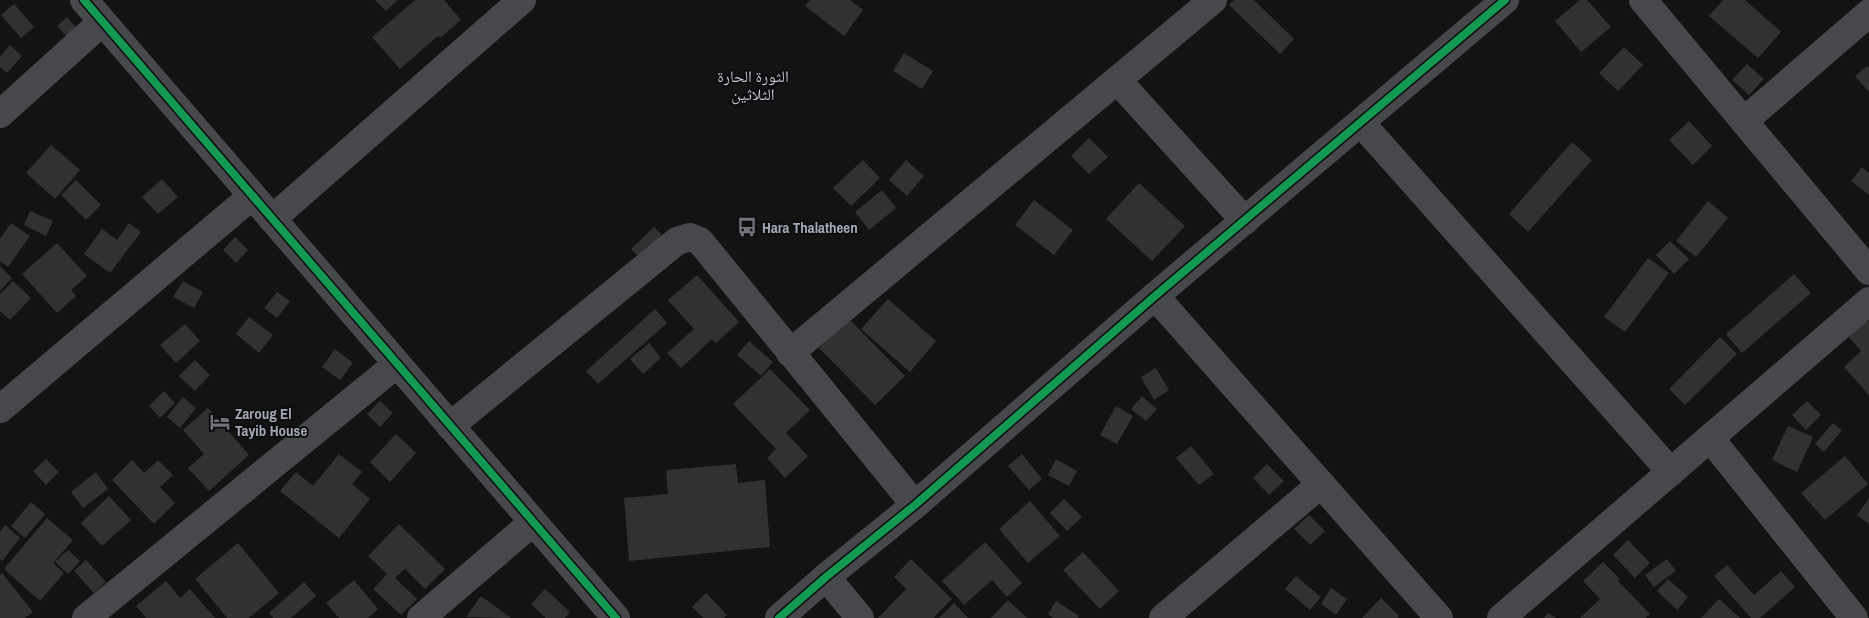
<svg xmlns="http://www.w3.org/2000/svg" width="1869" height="618" font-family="'Archivo Narrow','Noto Naskh Arabic',sans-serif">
  <rect width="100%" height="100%" fill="#131313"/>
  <!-- building -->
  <g fill="#313132">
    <path d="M375,0H398L386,11Z"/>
    <path d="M415,0H444L461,20L440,38L438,36L400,69L372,37Z"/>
    <path d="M810,0H850L863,10L844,36L805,6Z"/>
    <path d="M1234,0H1254L1294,39L1280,54L1229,5Z"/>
    <path d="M1580,0H1587L1611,27L1581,52L1555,21Z"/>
    <path d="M1723,0H1745L1781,32L1758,58L1709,16Z"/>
    <path d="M14,4L34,27L21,38L1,15Z"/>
    <path d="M67,17L81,33L72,42L57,26Z"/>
    <path d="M10,45L22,56L7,73L0,67V57Z"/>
    <path d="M1624,47L1643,65L1618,91L1599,73Z"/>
    <path d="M904,53L933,71L922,89L893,71Z"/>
    <path d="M1747,64L1764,79L1749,95L1732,80Z"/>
    <path d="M1867,66L1869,68V92L1855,76Z"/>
    <path d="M1689,121L1712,146L1693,165L1669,140Z"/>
    <path d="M1089,138L1108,157L1089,174L1071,156Z"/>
    <path d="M1572,142L1592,160L1528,232L1509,214Z"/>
    <path d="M51,145L80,170L55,199L26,173Z"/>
    <path d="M863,160L880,178L851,206L833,188Z"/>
    <path d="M906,160L924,176L907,196L889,180Z"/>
    <path d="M1862,167L1869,173V195L1851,181Z"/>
    <path d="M162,179L178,197L158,214L142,197Z"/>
    <path d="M76,180L101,205L86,220L61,195Z"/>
    <path d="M1139,183L1185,226L1152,261L1106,219Z"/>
    <path d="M882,190L896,208L869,230L855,212Z"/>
    <path d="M1034,200L1073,230L1054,255L1015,225Z"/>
    <path d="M1708,201L1728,218L1696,257L1676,241Z"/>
    <path d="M30,211L53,221L46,236L24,225Z"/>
    <path d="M11,223L30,236L8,267L0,261V239Z"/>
    <path d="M129,223L141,232L110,273L84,254L102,229L117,240Z"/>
    <path d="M654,227L669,243L646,265L631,249Z"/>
    <path d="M235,237L248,250L236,263L223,250Z"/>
    <path d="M1670,241L1689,259L1674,274L1656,255Z"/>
    <path d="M57,243L87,276L71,290L76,296L57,313L22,274Z"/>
    <path d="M1648,258L1669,273L1625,332L1604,317Z"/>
    <path d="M0,266L12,278L0,291Z"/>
    <path d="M1794,274L1811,293L1742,353L1726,334Z"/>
    <path d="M697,275L739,322L716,343L712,339L681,368L667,353L694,329L668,300Z"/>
    <path d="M13,281L31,298L10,320L0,311V294Z"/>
    <path d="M183,281L203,292L194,308L173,297Z"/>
    <path d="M277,292L290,301L277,318L264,308Z"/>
    <path d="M888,299L936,341L910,372L861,329Z"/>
    <path d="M655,309L667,323L598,384L586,371Z"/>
    <path d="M249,317L273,335L259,353L236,334Z"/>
    <path d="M1866,318L1869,321V395L1844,367L1861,351L1847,335Z"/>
    <path d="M849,319L905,376L875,405L819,348Z"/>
    <path d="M185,324L200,341L176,363L160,345Z"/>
    <path d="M1720,337L1737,354L1685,405L1669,389Z"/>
    <path d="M749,341L773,362L761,376L737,355Z"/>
    <path d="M649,343L661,358L643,374L630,359Z"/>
    <path d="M335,349L353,363L340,380L322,367Z"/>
    <path d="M195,360L210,375L195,391L179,376Z"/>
    <path d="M1156,368L1169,390L1154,400L1141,377Z"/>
    <path d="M770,369L810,410L786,433L808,456L785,478L767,458L776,449L733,404Z"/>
    <path d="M164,391L175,403L160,418L149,406Z"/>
    <path d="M1142,396L1157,409L1146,421L1131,409Z"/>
    <path d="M183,397L196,408L180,428L167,417Z"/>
    <path d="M380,401L393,413L380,427L367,414Z"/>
    <path d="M1807,401L1821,415L1806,430L1792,415Z"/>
    <path d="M1116,406L1133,416L1117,444L1100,435Z"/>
    <path d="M208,408L249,455L209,491L188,468L204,454L183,430Z"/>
    <path d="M1833,423L1842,430L1824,452L1815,444Z"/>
    <path d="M1788,426L1813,437L1797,472L1772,460Z"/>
    <path d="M396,434L416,453L390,482L370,462Z"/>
    <path d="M1191,446L1214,474L1199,485L1176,458Z"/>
    <path d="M339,454L362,472L352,484L370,499L339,538L280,491L296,472L313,486Z"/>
    <path d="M1022,454L1042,479L1029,490L1008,466Z"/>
    <path d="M1845,456L1868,484L1825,520L1801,493Z"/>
    <path d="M46,459L59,472L46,485L33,471Z"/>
    <path d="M1056,459L1077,471L1069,486L1048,475Z"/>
    <path d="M132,460L144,473L158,460L173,475L160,487L175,503L154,524L112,480Z"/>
    <path d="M736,464L738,483L765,480L770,547L629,561L624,498L668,494L666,470Z"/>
    <path d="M1267,464L1284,481L1269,495L1253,478Z"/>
    <path d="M96,472L108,489L83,508L71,492Z"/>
    <path d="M109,496L131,520L102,546L81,523Z"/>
    <path d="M1869,498V524L1857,515Z"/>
    <path d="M1064,499L1082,517L1067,531L1050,513Z"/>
    <path d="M1030,501L1060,536L1028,563L999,529Z"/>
    <path d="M31,502L45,514L25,538L11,526Z"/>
    <path d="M1309,515L1325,531L1310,545L1294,529Z"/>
    <path d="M47,518L73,540L53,563L64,573L40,601L4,569Z"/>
    <path d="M399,524L445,569L425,589L405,569L395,578L417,599L401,615L373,589L387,574L368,556Z"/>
    <path d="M5,525L20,538L2,561L0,559V532Z"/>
    <path d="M1628,540L1650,563L1635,578L1613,555Z"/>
    <path d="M985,542L1022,583L1007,597L992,580L964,605L942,581Z"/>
    <path d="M238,543L279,593L249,618H227L195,579Z"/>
    <path d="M68,550L80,561L68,574L55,562Z"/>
    <path d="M1083,552L1119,591L1100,609L1063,570Z"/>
    <path d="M911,559L952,599L934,617L935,618H878L906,589L894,577Z"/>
    <path d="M1667,559L1676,571L1654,587L1645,575Z"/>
    <path d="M86,560L106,582L94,593L74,571Z"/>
    <path d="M1603,562L1620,579L1618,581L1650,614L1646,618H1580L1600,599L1583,581Z"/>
    <path d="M1727,565L1754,595L1781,571L1795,587L1760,618H1751L1714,576Z"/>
    <path d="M2,573L33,612L25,618H0V575Z"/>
    <path d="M1296,576L1321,597L1310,610L1285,589Z"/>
    <path d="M1668,579L1688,597L1677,610L1657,591Z"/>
    <path d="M354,580L378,609L368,618H339L326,603Z"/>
    <path d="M166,581L180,598L190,589L215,618H146L136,606Z"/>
    <path d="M304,582L316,596L291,618H273L269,613Z"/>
    <path d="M1331,588L1347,599L1336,615L1321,604Z"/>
    <path d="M545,589L570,612L565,618H546L531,604Z"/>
    <path d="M706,593L727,615L724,618H703L692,607Z"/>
    <path d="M481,596L511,618L466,617Z"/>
    <path d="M1381,598L1399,616L1398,618H1362Z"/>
    <path d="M1719,599L1740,618H1701Z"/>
    <path d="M1008,600L1027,618H991Z"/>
    <path d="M1056,601L1079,616L1078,618H1053L1048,614Z"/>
    <path d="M954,603L968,618H939Z"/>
    <path d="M1548,613L1556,618H1544Z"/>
  </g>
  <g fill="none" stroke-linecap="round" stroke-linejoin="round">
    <!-- minor -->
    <g stroke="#47484c" stroke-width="28">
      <path d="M84,0L616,618"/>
      <path d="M1643,0L1869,271"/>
      <path d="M1118,81L1245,221"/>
      <path d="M0,114L102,22"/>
      <path d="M1744,121L1869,13"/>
      <path d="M1361,123L1671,472"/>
      <path d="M272,219L522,0"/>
      <path d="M1155,296L1439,618"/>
      <path d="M790,353L1213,0"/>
      <path d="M0,409L252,196"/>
      <path d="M450,426L677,241L690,237L700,241L915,505"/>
      <path d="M1710,438L1854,618"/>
      <path d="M826,577L860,618"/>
      <path d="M86,618L397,364"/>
      <path d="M421,618L533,522"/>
      <path d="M779,618L826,577L915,505L1155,296L1505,0"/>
      <path d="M1163,618L1321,484"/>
      <path d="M1501,618L1869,301"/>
    </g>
    <defs>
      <g id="cycleway">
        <path d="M84,0L616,618"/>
        <path d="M779,618L826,577L915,505L1155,296L1505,0"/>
      </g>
    </defs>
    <!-- cycleway casing -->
    <use href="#cycleway" stroke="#0d0d0f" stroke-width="11"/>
    <!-- cycleway -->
    <use href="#cycleway" stroke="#139951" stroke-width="8"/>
  </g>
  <!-- icons -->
  <defs>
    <symbol id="bus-bare" viewBox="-9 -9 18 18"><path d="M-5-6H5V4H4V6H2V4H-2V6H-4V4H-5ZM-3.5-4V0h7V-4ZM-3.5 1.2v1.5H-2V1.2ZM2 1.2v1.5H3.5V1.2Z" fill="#70737c" stroke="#0d0d0f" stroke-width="2.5" paint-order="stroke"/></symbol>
    <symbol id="hotel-bare" viewBox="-9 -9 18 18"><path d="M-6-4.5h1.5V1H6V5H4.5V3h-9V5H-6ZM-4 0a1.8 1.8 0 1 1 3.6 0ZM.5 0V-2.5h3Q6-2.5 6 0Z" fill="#70737c" stroke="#0d0d0f" stroke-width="2.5" paint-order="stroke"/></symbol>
  </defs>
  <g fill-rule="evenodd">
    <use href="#bus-bare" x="733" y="213" width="28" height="28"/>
    <use href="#hotel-bare" x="206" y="408" width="28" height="28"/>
  </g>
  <g text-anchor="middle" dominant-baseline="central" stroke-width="4" stroke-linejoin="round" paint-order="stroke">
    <!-- poi labels -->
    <g font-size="15" font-weight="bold" fill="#a2a7b5" stroke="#0d0d0f" text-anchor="start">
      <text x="762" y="227">Hara Thalatheen</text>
      <text x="235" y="413">Zaroug El<tspan x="235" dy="17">Tayib House</tspan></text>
    </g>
    <!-- neighbourhood labels -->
    <g font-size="16" fill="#c3c6d1" stroke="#0d0d0f">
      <text x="753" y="76">الثورة الحارة<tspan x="753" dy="18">الثلاثين</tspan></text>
    </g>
  </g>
</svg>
